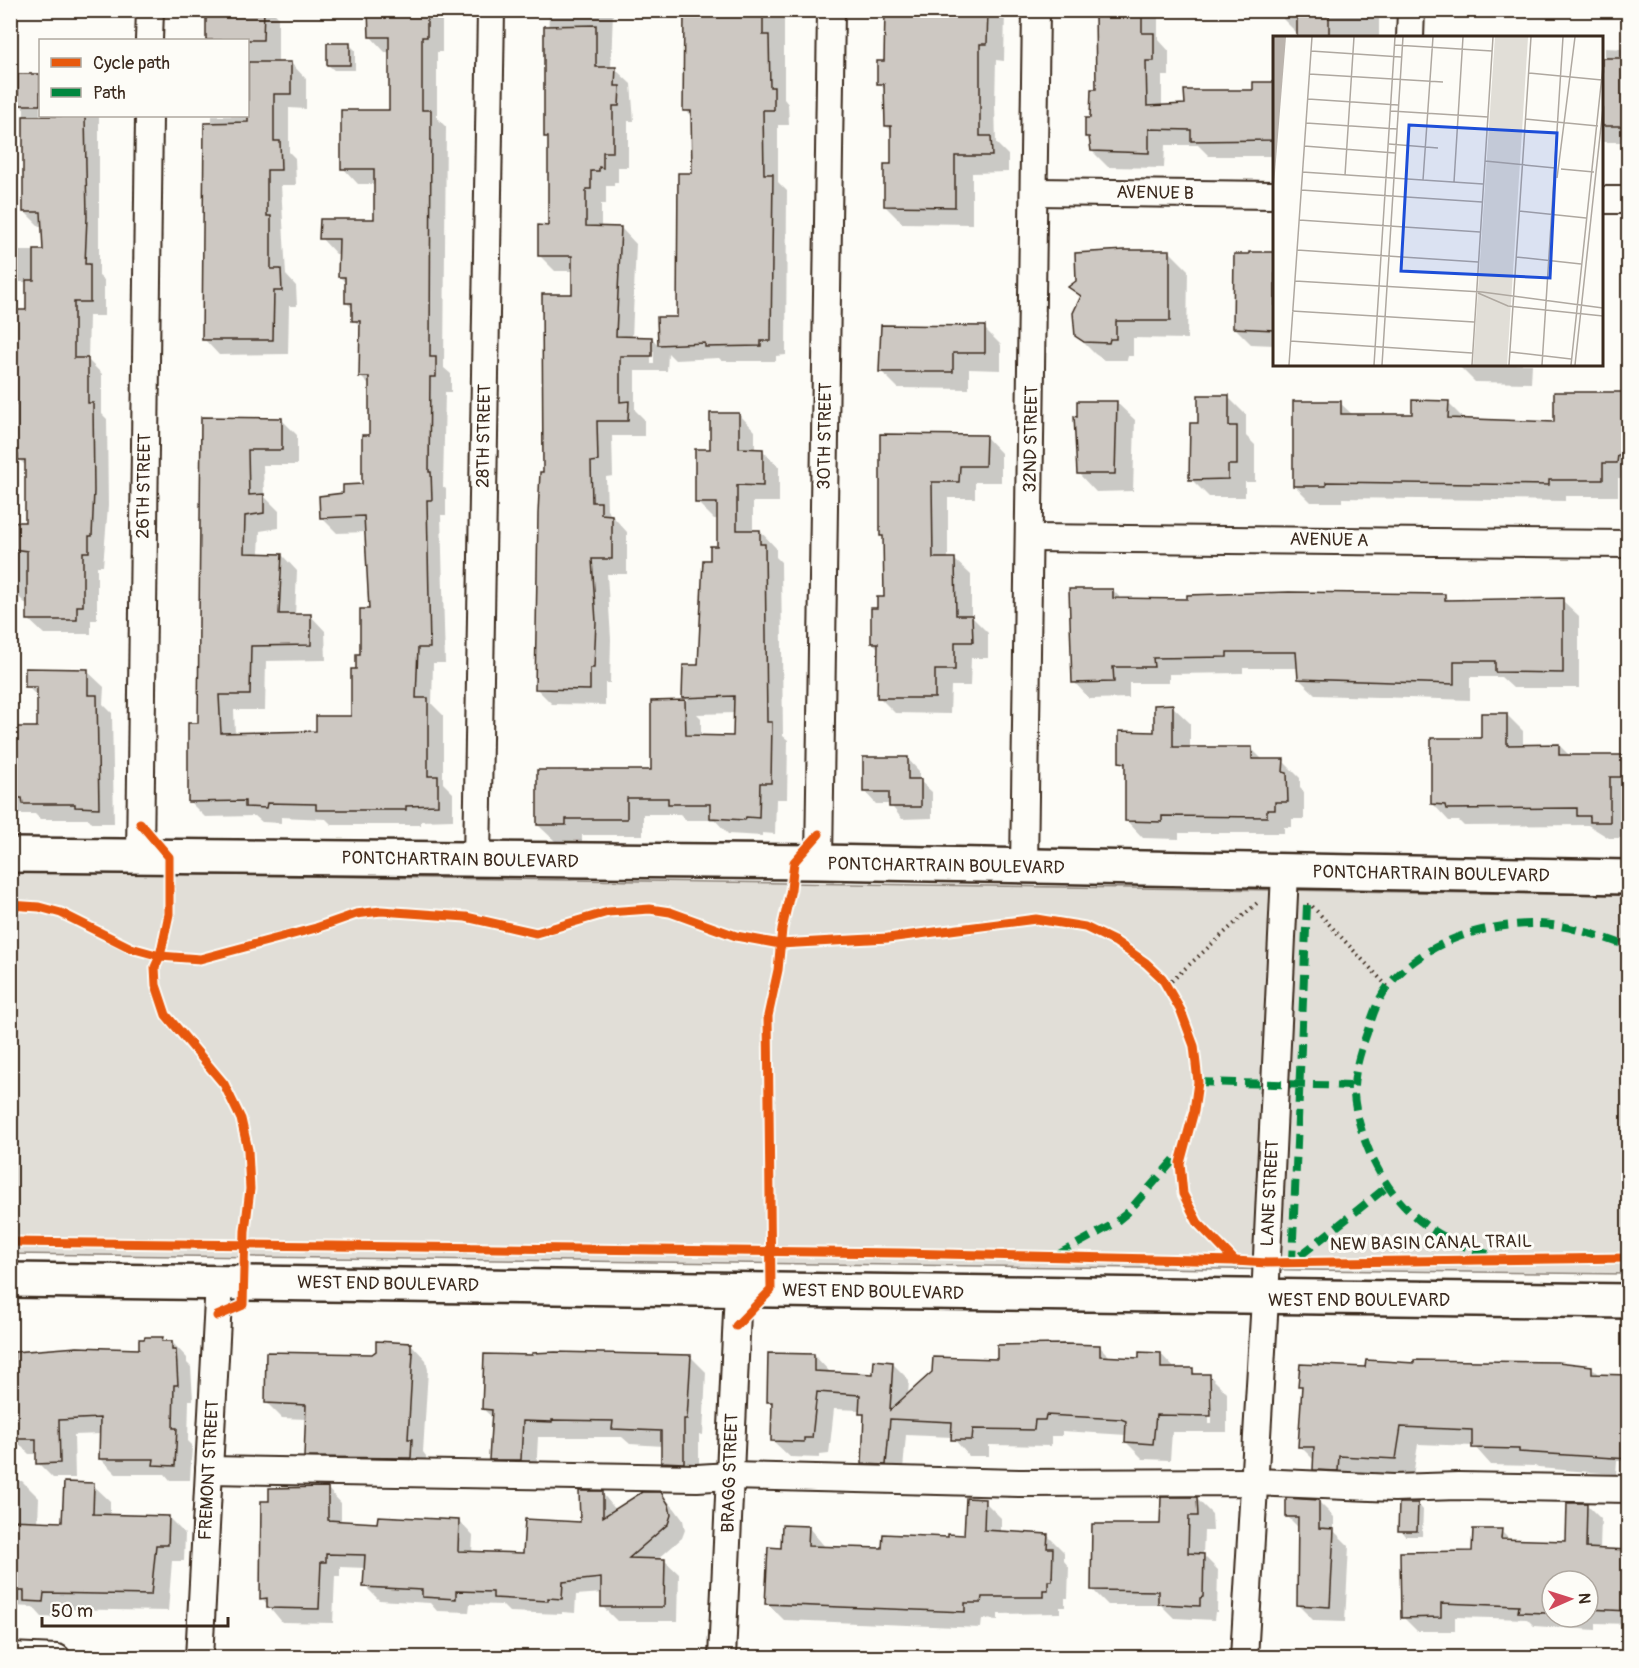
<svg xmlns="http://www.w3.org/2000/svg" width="1639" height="1668" font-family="Pangolin,sans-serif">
  <rect width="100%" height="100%" fill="#fdfcf7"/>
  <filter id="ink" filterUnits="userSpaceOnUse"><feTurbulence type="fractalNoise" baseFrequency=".0167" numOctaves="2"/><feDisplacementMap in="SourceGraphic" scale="12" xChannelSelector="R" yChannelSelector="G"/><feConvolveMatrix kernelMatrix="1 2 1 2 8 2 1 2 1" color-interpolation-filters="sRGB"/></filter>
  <g filter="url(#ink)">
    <!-- green -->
    <path fill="#e1ded7" stroke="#8e847a" stroke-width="1.5" d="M11,872L1628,895V1274L11,1254Z"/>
    <!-- shadow -->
    <g fill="#0003" fill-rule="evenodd">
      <path d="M54,10H114L57,13Z"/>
      <path d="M207,10H272L278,17V63H291L306,79V109L289,108V152L295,158L296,185H281L286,275L296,286L297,306H289L288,354L219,355L204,339L212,116H248V40H207Z"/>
      <path d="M370,10H442V52H437V118L446,127L444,368L451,374V392H445L443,487L446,489V515H441L445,663H433L432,704L443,715V783L453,793V820L421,821V825H332L326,819L281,817V823L262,822L255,816L205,817L189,801L200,724L203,419L282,420L297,435V465H263L264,496L279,511V528L260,531L259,555H282L297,571L295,616L310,615L325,631L326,660L266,661L265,710H234L235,734L317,733L352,718L358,671L371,610L367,532L337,533L321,517L344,495L363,485L371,437V387L361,377V328L354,320V310L347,303V284L340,277V254H336L321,238L375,221L376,184H358L343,168L391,111V52H385L370,36Z"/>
      <path d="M549,10H613L611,69H615L631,84L634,121H628V167H618V183L614,182V186H606V204H601V228H621L636,244L632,338H652L659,346V319H678L693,175V118L685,110L716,10H789V19H784V99L788,104L789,125H778V182L787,191L786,355L776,356V361H722L719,358L675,360L668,353L667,371H635V410L644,419V436H612L613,476L606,477L607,510L627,532V574H607L611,639L610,683H605V705L552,704L537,689L544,473L574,296V271H555L539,255L549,227L550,141L545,136ZM651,351H654V364H651Z"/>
      <path d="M885,10H1005L1004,61L996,60L995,104L996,143L1008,155V172L972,173V224L902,223L885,206L893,165V132L886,126V90L878,83L886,62Z"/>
      <path d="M1091,10H1158V39L1169,51V76H1162V107L1186,106L1254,91L1274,83L1273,156H1209L1198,145H1165L1164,168L1108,167L1092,151L1091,140L1086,136L1098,90L1097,28Z"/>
      <path d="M1283,10H1379V38H1298V34L1283,19Z"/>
      <path d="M1578,10H1615V14H1581Z"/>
      <path d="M349,44L355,50V70H334L328,65Z"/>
      <path d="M1605,48L1628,49V142H1602V59H1605Z"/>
      <path d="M29,73H40V116H99V276L104,280V316H89L88,360L102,374V414L107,419L108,506L103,566H97V620H91V634H44L29,620V607L15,593V523H27L26,466L15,455V441H10V406H17V363H10V311H28V282H10V246L15,251H45L43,226H39L24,211V109L20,104Z"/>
      <path d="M1170,252L1188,270L1187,339L1133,338V356H1128L1127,360H1104L1095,354L1076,335L1081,298L1070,287L1077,282Z"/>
      <path d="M1274,253V345L1251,344L1235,328Z"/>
      <path d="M984,328L1001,345V370L969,369V389L898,388L881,371Z"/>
      <path d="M1457,364H1532L1531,383L1475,382Z"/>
      <path d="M1556,394H1628V478H1618V496H1565V501L1342,498V502H1311L1294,485L1340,403L1354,416H1414L1448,403L1464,419L1555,424Z"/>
      <path d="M1228,397L1246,415V436L1255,445V482H1245V497H1209L1191,479L1199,424Z"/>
      <path d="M1116,402L1135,420L1133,491L1096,492L1078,473V418Z"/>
      <path d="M739,414L755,431V450H762L779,467V502H753V531H760L776,548V557L781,562L783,736L788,740L787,799H776L775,834L762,833V836L728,834L715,820H686L680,814H643V835H582V841H555L538,825L653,772L652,702L688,701L684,697L700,666L711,562L718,548V519H714L697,502L712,451ZM735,713L734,738L701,737V718L697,714Z"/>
      <path d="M882,435L985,436L1001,453V482H975V498H948V559H954L971,575V616L988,633V658H971L970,686H951L950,714L895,713L879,697V649L872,642L878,610L885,599V538L882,535Z"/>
      <path d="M1113,590L1122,600L1444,595L1450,601L1562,600L1579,616V688H1513L1501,677H1470V700L1316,695L1299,679V668H1243V673L1169,674V683H1129V698L1090,699L1074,682Z"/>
      <path d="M87,671L104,687L103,704L112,713L114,823H92L89,819H40L35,814H10V728H39V698L27,686Z"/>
      <path d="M1172,706L1190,723V749L1251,748L1264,761H1283L1300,778V788L1304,792V819H1292V827H1284V833H1179V839L1143,838L1126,820L1127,768L1120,762L1156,733Z"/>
      <path d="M1506,714L1523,731V746L1559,745L1570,756L1625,757V723H1628V838H1609L1588,825L1464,826L1459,821H1449L1433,804L1483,740Z"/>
      <path d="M908,759L919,771V780L932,792V818L902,819L890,804H876L865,792Z"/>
      <path d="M162,1339L172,1342L187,1358V1363L191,1367L193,1400H189L188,1441L192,1445L190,1480H170L165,1474H116L101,1459V1434L74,1435L75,1478H53L38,1463V1454H29L15,1440H10V1352L100,1348L140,1350Z"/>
      <path d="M411,1344L426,1360L428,1370L423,1452L426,1456V1473L321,1471L306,1456L307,1419L282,1418L266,1402L373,1355Z"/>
      <path d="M1100,1347L1111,1358L1140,1360L1161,1354L1176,1370H1192L1198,1376H1210L1227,1393V1432H1172L1170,1460L1143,1459L1126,1442L1127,1435L1062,1431V1436H1051V1446L989,1445V1456H969L952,1437L906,1435L902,1481L880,1480L863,1464L866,1418L861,1410L834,1409L829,1454L820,1455V1458L790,1457L773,1441V1406L769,1402L814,1355L830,1372L875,1376L892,1363L909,1380L908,1396L998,1361ZM1209,1390H1212V1424H1209Z"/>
      <path d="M690,1356L706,1372L703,1435L699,1434V1478H679L663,1462V1446L630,1444L622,1437H538L536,1475H507L491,1459L493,1418L483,1409Z"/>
      <path d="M1415,1364L1591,1367L1600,1376L1628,1384V1461H1617L1616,1474L1538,1468L1535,1466L1491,1465L1474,1446L1418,1444L1413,1476L1356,1473L1355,1487L1332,1486L1314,1469L1315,1461L1300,1446L1303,1388L1300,1385L1367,1369Z"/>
      <path d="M10,1481H22L39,1498L38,1523L63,1524L93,1485L110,1501V1516L168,1517L185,1534L184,1561H172L168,1611L60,1609V1618L42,1617L33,1607L10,1606Z"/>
      <path d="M327,1488L341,1503V1522L379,1525L459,1521L473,1536L472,1553L525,1554L582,1524L602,1493L616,1510L661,1494L675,1509L683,1520L685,1530L682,1538L657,1560H664L679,1574L678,1621H617L603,1607V1593L576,1595L575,1613L562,1612V1614L509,1612L502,1605L470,1604L469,1612L437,1611L430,1603L379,1600L365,1586L366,1568L340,1567V1576H335L333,1623L282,1622L262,1598L271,1502Z"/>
      <path d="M1197,1499L1212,1514L1213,1531H1204L1203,1555L1218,1570L1217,1612H1215L1214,1620L1174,1618L1161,1605H1108L1093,1590L1162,1526Z"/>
      <path d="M984,1501L1001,1518V1533L1047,1535L1064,1552V1561L1069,1567L1068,1598H1065V1607H1060V1613L998,1614V1620L982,1619L981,1628L784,1620L767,1603L783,1549L809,1528L826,1548L884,1549L966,1536Z"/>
      <path d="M1318,1501L1334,1517V1531L1349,1546L1345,1622L1314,1621L1298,1605L1299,1528L1287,1516Z"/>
      <path d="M1418,1504L1423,1510L1422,1536H1405L1400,1530Z"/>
      <path d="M1587,1505L1601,1519L1600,1550L1628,1551V1544V1624L1596,1623V1630L1534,1626L1527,1619L1455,1617V1631H1417L1403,1617L1501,1531L1511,1541L1567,1543ZM1552,1581H1588V1617H1552Z"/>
    </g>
    <!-- building -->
    <g fill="#cdc8c2" stroke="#3b2a1e" stroke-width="1.5">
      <path d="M206,10H264L263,40H206Z"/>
      <path d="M368,10H427V37H422V110H431L430,357H436V377H430L429,472H431L432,500H427L430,648H418L416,698H428V776H438V805L406,806V810H316V804L267,803L266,808L245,807V801L188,802V723H198L201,417L282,418V450H248L249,495L264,494V513L245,516L244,553L282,554L279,614H311V645L251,646L250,695H219L221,733L316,731V716H351V669H356V654H360V609H369L364,516L320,518L319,496L343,493V485L362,484V435H369V377H359L360,321H352V303H345V277H338L339,239H319L320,219H374V169H341V110H389V37H369Z"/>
      <path d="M885,10H988L987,44H980V136H991L992,156H955V207L884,206V164H891V126H885L884,84H877V61H884Z"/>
      <path d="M1095,10H1142V33H1154V61H1146L1147,106L1185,104L1184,90H1253V82H1275V140L1191,141V130L1149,129V153L1091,151L1089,137H1085V118H1090L1091,89H1096Z"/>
      <rect x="1297" y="10" width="32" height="28"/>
      <path d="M763,11V35H769L770,87H774V110H763L764,174H773L771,341H761V346L705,347V343L658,345L657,317H677L678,173H692L691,111H683L684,12Z"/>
      <path d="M596,25V67H616L615,86H620L619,106H613V152H603V168L599,167V171H591V189H586V226L621,227L616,336L652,337V356H620V402L629,401L628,421H597L598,461L591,462L592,502H601V514L612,515V559H592L596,622L594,668H590V690L535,689L538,514L540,472H543L542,294H572V256H538V225L548,226V137H544V26Z"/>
      <rect x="327" y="43" width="23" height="22"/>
      <path d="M1602,58H1629L1628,126H1602Z"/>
      <path d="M248,62H291V94H274V141H280L281,170H267V216H271V269H281L282,291H274L273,340H202L204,123L248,122Z"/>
      <rect x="18" y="74" width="22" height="31"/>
      <path d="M23,116H85L87,217L85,264H90V302H74V358H88V403H93L94,491L92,536H89V552H83V606H77V620H27V551L13,549V522H25V460H18V455H13V427H10V405H15V349H10V310H26V280H34V250H43L41,212H23Z"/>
      <path d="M1125,250H1170V321H1116V339H1110L1109,343L1084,342L1075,336L1073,313L1081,296L1068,287L1076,281L1075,253Z"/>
      <path d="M1249,252H1275V330L1233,328L1234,254H1249Z"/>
      <path d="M881,325L985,326V353H953V372H879Z"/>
      <path d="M1554,392H1624V455H1618L1617,463H1603V480H1549V485L1326,482V486H1293V401H1341V414H1412V400L1449,401L1448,418L1554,422Z"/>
      <path d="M1198,395H1229V426H1237V465H1228V479L1189,480L1190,423H1198Z"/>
      <path d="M1077,401H1117L1115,474H1077L1074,416L1077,417Z"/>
      <path d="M710,413H739V448L763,449V486L737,485V530H760V544H765L767,722H772L771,783H760L759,818L746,817L745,820L710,818V804H668V798H627V819H566V825H537V770H651V701L685,700L686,735L733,736L734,696L682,698L683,665H698L703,560H710V546H717V503H695V449H710Z"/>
      <path d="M880,434L986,435L985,466H960L959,482H932L933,558H955L956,615H972L973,642H955V670H935V698H877L878,643H871V608H877V597H884L883,536H880Z"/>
      <path d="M1069,589H1113V598L1187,599V595L1289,592L1445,594V600L1563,598V673L1495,672V661H1454V684L1298,679L1296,652H1227V657L1153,658L1154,667H1113L1114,682L1072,683Z"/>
      <path d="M25,668L88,669V695H97L99,808L75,807V804H23L22,798H10V727H37V687H25Z"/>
      <path d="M1173,704V747H1252V759H1284L1283,772L1287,773L1288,802H1275V810H1267V817L1162,816V822L1125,821V763L1119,762V731L1154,732V705Z"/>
      <path d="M1481,713H1507V745L1559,744V755H1629V777H1610V822H1590V816H1577V808L1446,809L1445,805L1431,804V738H1481Z"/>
      <path d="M863,757H908V779H921V807H889V792H863Z"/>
      <path d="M145,1337H163L162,1341H172V1350H176L178,1385H174L173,1428H177L175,1466L153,1465L154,1459H99L100,1418L59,1420L60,1463L36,1464V1439H12L11,1361H14V1352L77,1347L139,1349V1339H144Z"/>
      <path d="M376,1341L411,1343V1352L413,1353L408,1439H412L411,1458L304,1457L306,1405L265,1403L266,1352L372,1354L376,1351Z"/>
      <path d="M1065,1344L1100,1345V1356L1139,1358V1352L1161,1353V1368H1193V1374H1210L1211,1416L1156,1415L1153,1444L1125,1442L1126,1421L1121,1419L1046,1415L1045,1420H1035L1034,1430L973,1429L972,1440H951L952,1422L890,1419L886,1465L862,1464L864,1414H859L860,1395L817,1392L812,1438H804V1442L771,1441L772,1402H767L768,1353L814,1354V1371L873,1374L874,1360L893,1362L890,1410L932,1372L933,1357L997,1359V1345Z"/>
      <path d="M555,1352L691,1355L687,1419H684V1463L661,1462V1431L612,1429L613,1421L552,1420V1422L523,1421L521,1460H489L492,1410L482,1409L484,1354L532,1355V1353Z"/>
      <path d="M1366,1360L1414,1363V1360L1558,1362L1592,1366V1374L1629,1375V1459L1519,1452V1449L1472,1448V1430L1401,1427L1396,1459L1339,1456L1338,1471L1313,1470L1314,1447H1298L1302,1386H1298L1300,1364L1365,1367Z"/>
      <path d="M64,1482L94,1483L93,1514L169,1516L168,1545H156L151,1595L44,1593L43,1602L24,1601V1591H10V1520L62,1522Z"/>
      <path d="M328,1487V1520L377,1523L378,1516L459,1520L458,1551L523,1553L525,1519L580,1522L579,1491H603V1517L642,1492H661L669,1505L671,1515L668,1524L629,1558L665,1559L664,1607H601V1578L563,1582L562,1599L548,1598V1601L493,1598V1592L456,1591V1599L422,1597V1590L363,1587L365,1555L326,1554V1562H321L319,1609L267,1608V1598L260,1599L261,1501H269V1488Z"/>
      <path d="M1161,1497H1197L1198,1516H1189L1188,1553L1204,1554L1203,1597L1200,1598V1606L1158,1604V1591L1091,1590L1092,1524H1160Z"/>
      <path d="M966,1498L985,1499L984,1530L1048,1534L1047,1548H1053L1052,1581H1048V1590H1043V1597H982L981,1603H965V1612L765,1604L768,1547L781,1548L782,1525L809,1526L808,1546L882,1548L883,1534L948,1537V1534L964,1535Z"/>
      <path d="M1286,1498L1319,1500V1528L1334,1529L1330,1607L1297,1605L1298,1517H1286Z"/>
      <path d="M1399,1503H1418L1417,1531H1398Z"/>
      <path d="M1567,1503H1587L1586,1548L1629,1550V1611L1588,1609V1581H1552V1596H1547L1546,1613L1518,1612L1519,1606L1441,1603V1617L1401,1618L1400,1552L1472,1551L1473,1529H1502L1501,1539L1566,1541Z"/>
    </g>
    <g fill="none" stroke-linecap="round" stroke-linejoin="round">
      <defs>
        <g id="minor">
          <path d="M1410,38L1411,10"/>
          <path d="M149,40L150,10"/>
          <path d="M1035,192L1274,195"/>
          <path d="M1602,200H1628"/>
          <path d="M1029,538L1628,544"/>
          <path d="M140,857L149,116"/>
          <path d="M477,861L491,10"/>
          <path d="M819,862L831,10"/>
          <path d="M1024,868L1036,10"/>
          <path d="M209,1470L697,1478L730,1476L1019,1483L1254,1482L1394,1488L1458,1486L1628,1489"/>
          <path d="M10,1656L57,1658"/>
          <path d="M199,1658L219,1282"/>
          <path d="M722,1658L738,1289"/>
          <path d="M1244,1658L1265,1299L1285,873"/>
        </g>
        <g id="major">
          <path d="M10,855L819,862L1628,877"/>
          <path d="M10,1280C550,1284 1089,1299 1628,1301"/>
        </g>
      </defs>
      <!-- minor casing -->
      <use href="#minor" stroke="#3b2a1e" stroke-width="30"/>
      <!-- major casing -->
      <use href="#major" stroke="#3b2a1e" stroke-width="38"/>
      <!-- path -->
      <g stroke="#3b2a1e" stroke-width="4" stroke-dasharray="1.5 4.5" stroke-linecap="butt">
        <path d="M1307,905H1311L1388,987"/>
        <path d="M1167,985L1257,903H1260"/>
      </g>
      <!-- minor -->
      <use href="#minor" stroke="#fdfcf7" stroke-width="26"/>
      <!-- major -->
      <use href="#major" stroke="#fdfcf7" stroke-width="33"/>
      <!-- quiet -->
      <g stroke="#00873e" stroke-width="8" stroke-dasharray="15 8" stroke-linecap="butt">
        <path d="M1307,905L1292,1262L1388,1186"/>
        <path d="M1198,1082L1354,1086"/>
        <path d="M1488,1254C1424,1237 1384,1197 1363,1135C1358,1120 1353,1101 1354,1086C1355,1069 1361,1049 1367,1033C1373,1014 1379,995 1393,980C1430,940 1483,924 1536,924C1568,924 1599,936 1628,946"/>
        <path d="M1057,1255L1112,1225L1127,1213L1180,1153"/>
      </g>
      <defs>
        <g id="cycleway">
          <path d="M140,823L169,857V914L160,956L155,967L156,985L166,1015L224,1084L241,1119L248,1150L250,1189L245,1231L243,1305L217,1316"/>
          <path d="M10,905L39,907L61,913L131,948L160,956L200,959L316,928L356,914L381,911L466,917L536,933L608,912L650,909L670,912L736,936L780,944L888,938L1036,919L1085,927L1116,942L1146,963L1162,978L1181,1011L1194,1046L1198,1082L1194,1111L1180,1163L1183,1194L1198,1223L1235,1261L901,1253L10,1242"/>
          <path d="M1235,1261L1267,1263L1628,1258"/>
          <path d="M736,1326L771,1290L768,1016L778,970L782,929L791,889L794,862L819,834"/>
        </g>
      </defs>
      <!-- cycleway casing -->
      <use href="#cycleway" stroke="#fdfcf7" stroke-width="13"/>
      <!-- cycleway -->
      <use href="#cycleway" stroke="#e8590c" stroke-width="9"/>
    </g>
  </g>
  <g text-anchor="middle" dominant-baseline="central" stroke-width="6" stroke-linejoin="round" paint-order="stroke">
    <!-- street labels -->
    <g font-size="18" fill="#3b2a1e" stroke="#fdfcf7">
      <text transform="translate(1155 193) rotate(1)">AVENUE B</text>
      <text transform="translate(484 436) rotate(-89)">28TH STREET</text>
      <text transform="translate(825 436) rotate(-89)">30TH STREET</text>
      <text transform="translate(1031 439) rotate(-89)">32ND STREET</text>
      <text transform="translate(144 486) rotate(-89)">26TH STREET</text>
      <text transform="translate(1329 540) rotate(1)">AVENUE A</text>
      <text transform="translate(460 860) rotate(1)">PONTCHARTRAIN BOULEVARD</text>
      <text transform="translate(946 866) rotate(1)">PONTCHARTRAIN BOULEVARD</text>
      <text transform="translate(1431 874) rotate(1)">PONTCHARTRAIN BOULEVARD</text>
      <text transform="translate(1270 1193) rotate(-87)">LANE STREET</text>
      <text transform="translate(1431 1243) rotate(-1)">NEW BASIN CANAL TRAIL</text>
      <text transform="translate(388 1284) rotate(1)">WEST END BOULEVARD</text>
      <text transform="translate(873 1292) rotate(1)">WEST END BOULEVARD</text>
      <text x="1359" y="1300">WEST END BOULEVARD</text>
      <text transform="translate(209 1470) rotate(-87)">FREMONT STREET</text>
      <text transform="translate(730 1473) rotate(-88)">BRAGG STREET</text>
    </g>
  </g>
  <!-- overview -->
  <g transform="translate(1273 36)">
    <rect width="330" height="330" fill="#fdfcf7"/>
    <path d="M222,1H255L234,329H200Z" fill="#e1ded7"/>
    <path d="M0,1H13L0,161Z" fill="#bbb4ad"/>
    <path fill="none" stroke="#afa8a0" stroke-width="1.5" d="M122,9L219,15M38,15L128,21M256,37L329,44M36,38L170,46M35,63L125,69M118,75L215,81M252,83L325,90M33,87L124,93M116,108L165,112M31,110L122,117M212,125L282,132M288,133L321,136M29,136L210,148M72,139L81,1M284,142L302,1M150,144L160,1M181,146L190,1M28,154L209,166M246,175L313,182M26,184L207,196M24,214L205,226M243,221L308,228M22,245L209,256L330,272M205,257L235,270L330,280M19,275L201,286M17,305L199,317M237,316L298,323M16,329L39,1M101,329L122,1M109,329L130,1M199,329L220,1M236,329L258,1M269,329L290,1M298,329L330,30M302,329L330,72"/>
    <path fill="#1d4ed8" fill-opacity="0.15" stroke="#1d4ed8" stroke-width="3" d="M136,89L284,97L277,242L128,235Z"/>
    <rect width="330" height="330" fill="none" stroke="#3b2a1e" stroke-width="3"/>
  </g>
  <!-- margin -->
  <rect width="1639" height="1668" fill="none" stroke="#fdfcf7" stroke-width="36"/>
  <rect x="18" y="18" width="1603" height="1632" fill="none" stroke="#3b2a1e" stroke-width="2" filter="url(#ink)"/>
  <!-- legend -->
  <rect x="39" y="39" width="210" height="78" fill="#fdfcf7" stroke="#afa8a0" stroke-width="1.5"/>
  <rect x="51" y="58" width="30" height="9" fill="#e8590c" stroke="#afa8a0" stroke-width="1.5"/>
  <text x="93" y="69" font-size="18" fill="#3b2a1e">Cycle path</text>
  <rect x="51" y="88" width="30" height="9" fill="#00873e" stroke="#afa8a0" stroke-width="1.5"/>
  <text x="93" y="99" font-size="18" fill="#3b2a1e">Path</text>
  <!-- north arrow -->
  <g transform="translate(1570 1599) rotate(87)"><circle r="28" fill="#fdfcf7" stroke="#afa8a0" stroke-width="1.5"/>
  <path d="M0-4.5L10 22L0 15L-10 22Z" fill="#d1495b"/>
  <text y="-9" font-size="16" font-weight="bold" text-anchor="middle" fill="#3b2a1e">N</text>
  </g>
  <!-- scale -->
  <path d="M42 1617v9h186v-9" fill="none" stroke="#3b2a1e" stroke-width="3"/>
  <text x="51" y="1617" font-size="18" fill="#3b2a1e" stroke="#fdfcf7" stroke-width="4.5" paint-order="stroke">50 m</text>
</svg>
